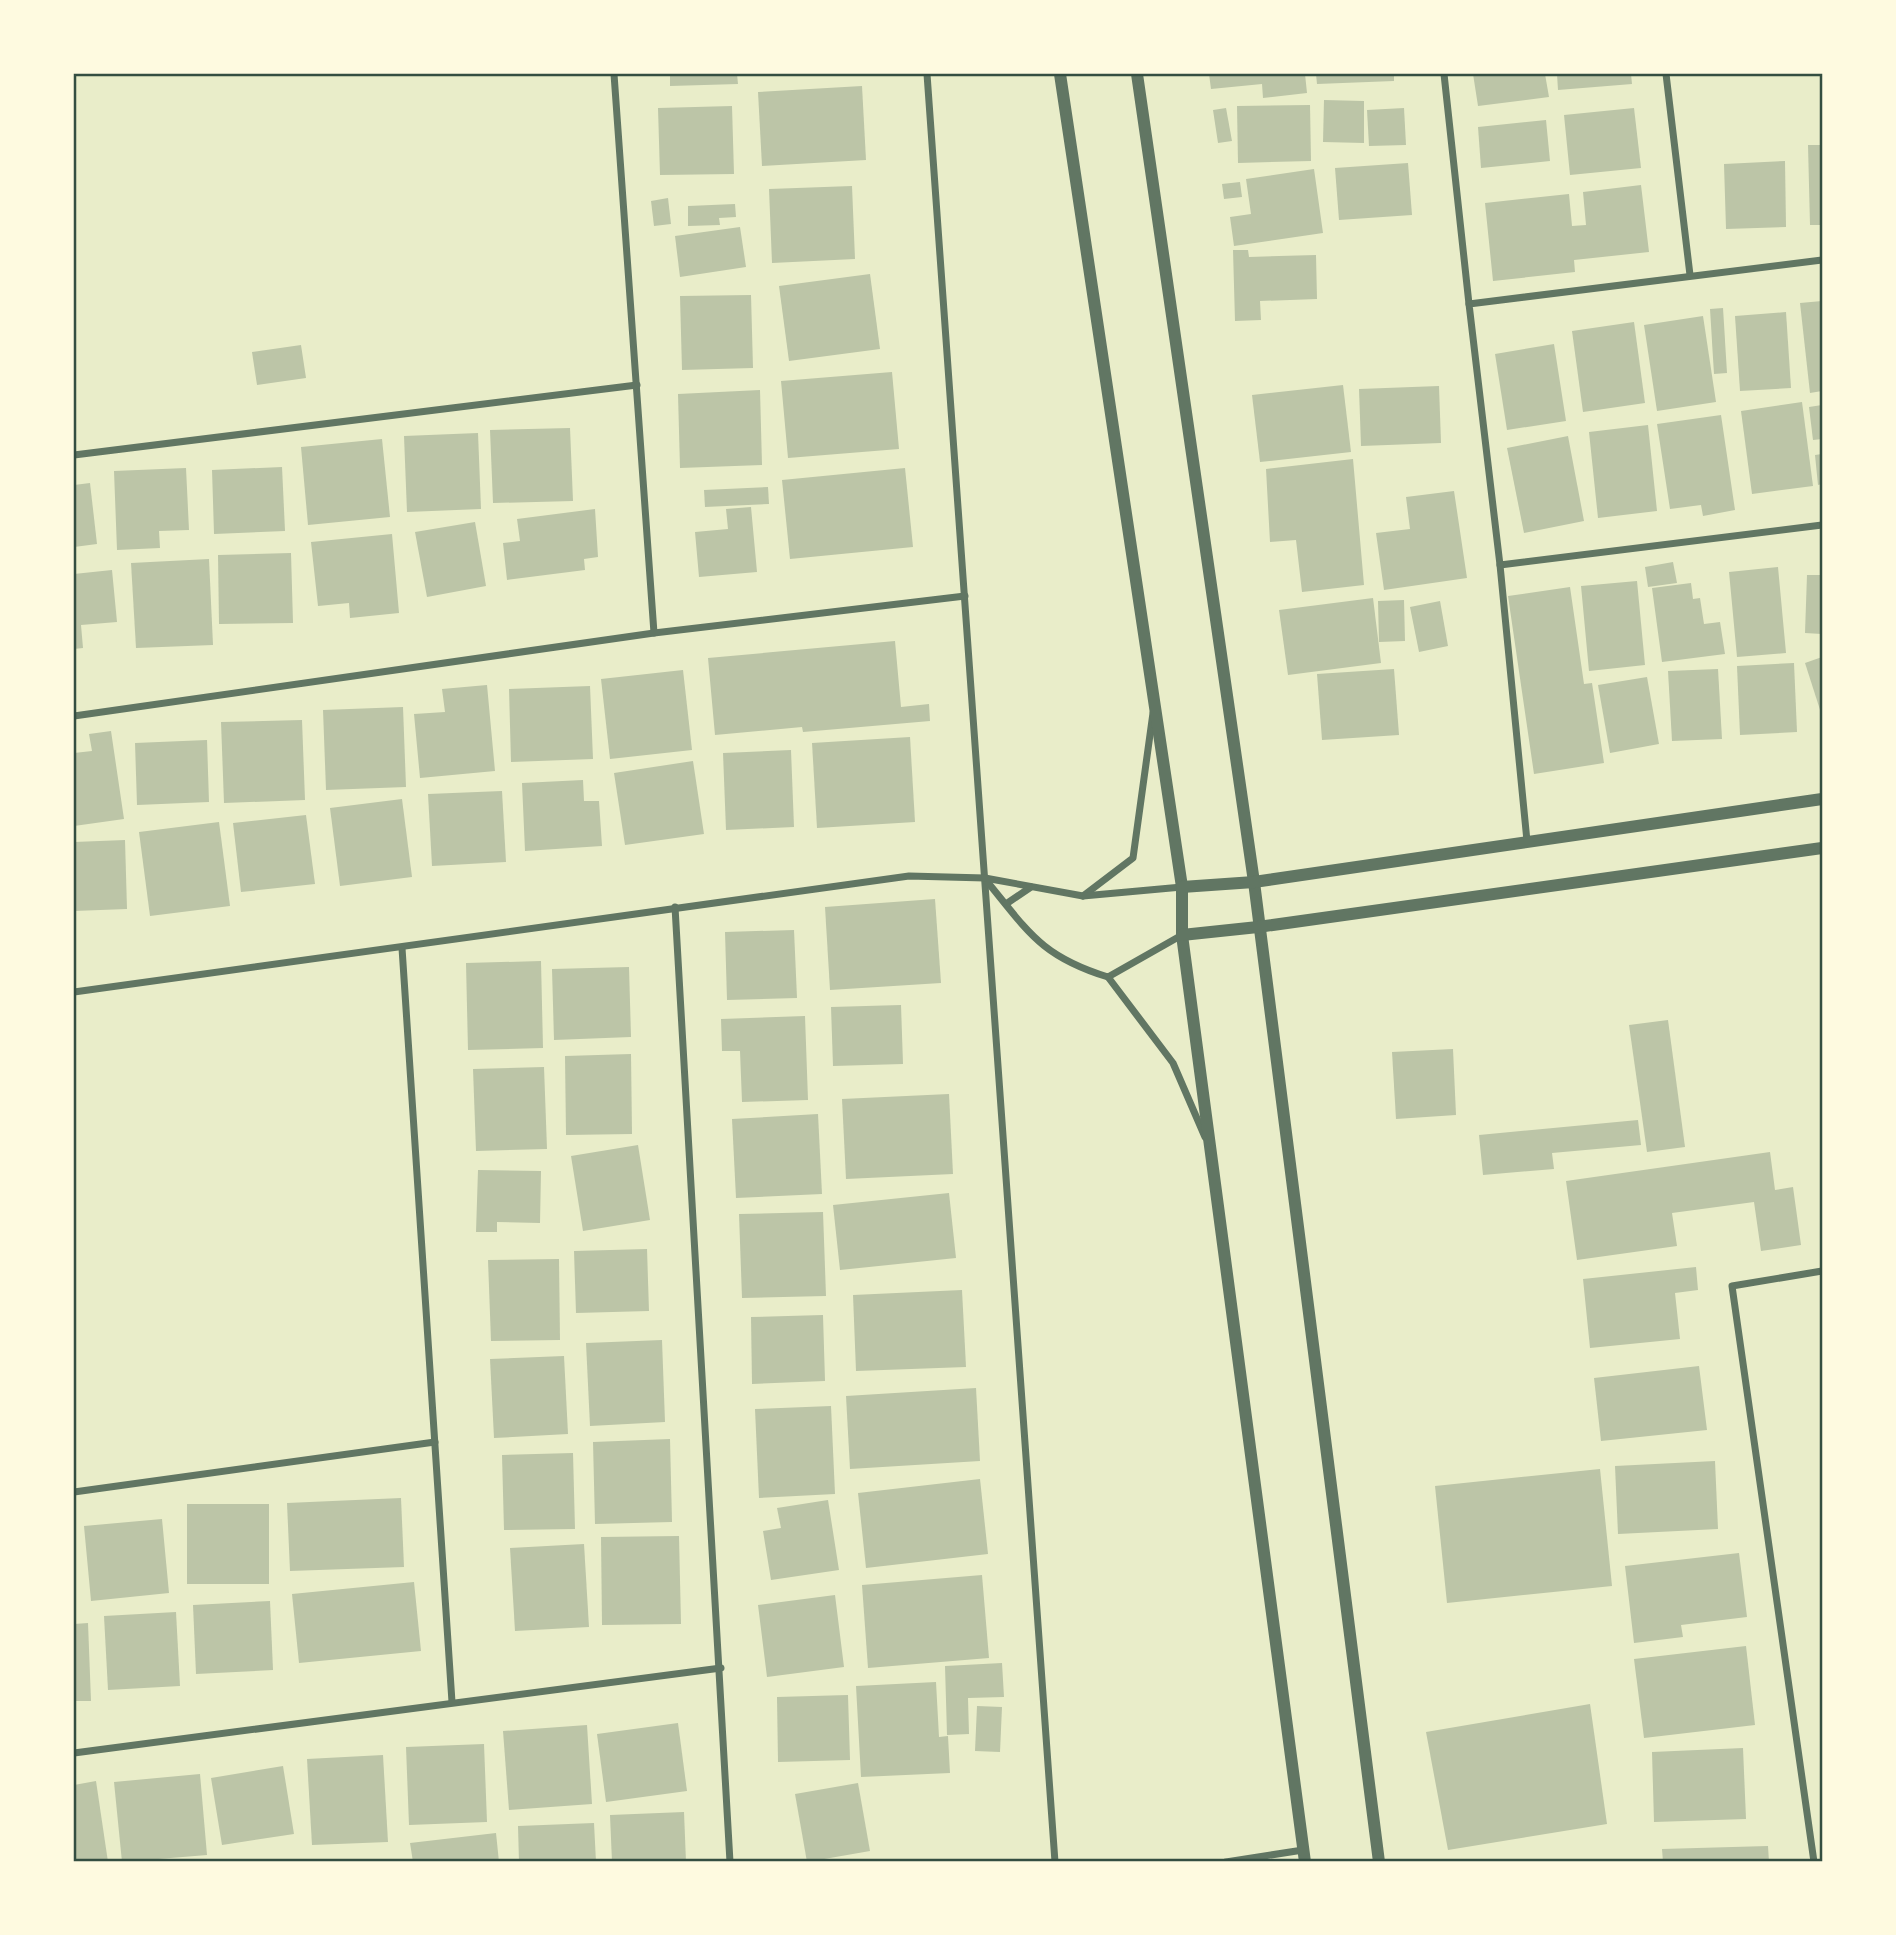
<svg xmlns="http://www.w3.org/2000/svg" width="1896" height="1935" font-family="Signika,sans-serif">
  <rect width="100%" height="100%" fill="#e9edc9"/>
  <!-- building -->
  <g fill="#bcc5a7">
    <path d="M670,74H737L738,84L670,86Z"/>
    <path d="M1209,74H1305L1307,93L1263,98L1262,84L1211,89Z"/>
    <path d="M1316,74H1394V81L1317,84Z"/>
    <path d="M1473,74H1545L1549,97L1478,106Z"/>
    <path d="M1557,74H1631L1632,84L1558,90Z"/>
    <path d="M862,86L866,160L762,166L758,92Z"/>
    <path d="M1324,100L1364,101V143L1323,142Z"/>
    <path d="M1310,105L1311,161L1238,163L1237,106Z"/>
    <path d="M732,106L734,174L660,175L658,108Z"/>
    <path d="M1226,108L1232,141L1218,143L1213,110Z"/>
    <path d="M1404,108L1406,145L1369,146L1367,110Z"/>
    <path d="M1634,108L1641,168L1570,175L1564,115Z"/>
    <path d="M1546,120L1550,161L1481,168L1478,127Z"/>
    <path d="M1808,145H1822V225H1810Z"/>
    <path d="M1785,161L1786,227L1726,229L1724,164Z"/>
    <path d="M1408,163L1412,215L1339,220L1335,168Z"/>
    <path d="M1314,169L1323,233L1234,246L1230,217L1251,214L1246,179Z"/>
    <path d="M1240,182L1242,197L1224,199L1222,184Z"/>
    <path d="M1641,185L1649,252L1574,260L1575,272L1493,281L1485,203L1569,194L1572,226L1586,225L1583,192Z"/>
    <path d="M852,186L855,259L772,263L769,189Z"/>
    <path d="M668,198L671,224L654,226L651,201Z"/>
    <path d="M735,204L736,217L719,218L720,225L688,226V206Z"/>
    <path d="M740,227L746,267L680,277L675,236Z"/>
    <path d="M1233,250H1248L1249,257L1316,255L1317,299L1260,301L1261,320L1235,321Z"/>
    <path d="M870,274L880,349L789,361L779,286Z"/>
    <path d="M751,295L753,368L682,370L680,296Z"/>
    <path d="M1822,301V391L1810,393L1800,303Z"/>
    <path d="M1723,308L1727,373L1714,374L1710,309Z"/>
    <path d="M1786,312L1791,388L1740,391L1735,316Z"/>
    <path d="M1703,316L1716,402L1657,411L1644,325Z"/>
    <path d="M1634,322L1645,403L1583,412L1572,331Z"/>
    <path d="M1554,344L1566,421L1507,430L1495,354Z"/>
    <path d="M301,345L306,378L257,385L252,352Z"/>
    <path d="M892,372L899,449L788,458L781,381Z"/>
    <path d="M1343,385L1351,452L1260,462L1252,395Z"/>
    <path d="M1439,386L1441,443L1361,446L1359,389Z"/>
    <path d="M760,390L762,465L680,468L678,394Z"/>
    <path d="M1802,402L1813,486L1752,494L1741,411Z"/>
    <path d="M1822,405V439L1813,440L1809,407Z"/>
    <path d="M1721,415L1735,510L1703,516L1701,505L1670,509L1657,424Z"/>
    <path d="M1648,425L1657,511L1598,518L1589,432Z"/>
    <path d="M570,428L573,501L493,503L490,430Z"/>
    <path d="M478,433L481,509L407,512L404,436Z"/>
    <path d="M1568,436L1584,521L1524,533L1507,448Z"/>
    <path d="M382,439L390,517L308,525L301,447Z"/>
    <path d="M1822,454V484L1818,485L1815,455Z"/>
    <path d="M1353,459L1364,585L1302,592L1296,540L1270,542L1266,469Z"/>
    <path d="M282,467L285,531L214,534L212,470Z"/>
    <path d="M186,468L189,530L159,531L160,548L117,550L114,471Z"/>
    <path d="M905,468L913,547L790,559L782,480Z"/>
    <path d="M90,483L97,544L74,547V485Z"/>
    <path d="M768,487L769,504L705,507L704,490Z"/>
    <path d="M1454,491L1467,578L1384,590L1376,533L1410,529L1406,497Z"/>
    <path d="M751,507L757,572L699,577L695,532L728,529L726,509Z"/>
    <path d="M595,509L598,557L584,559L585,570L507,580L503,543L520,541L517,519Z"/>
    <path d="M475,522L486,586L427,597L415,532Z"/>
    <path d="M392,534L399,613L350,618L349,603L318,606L311,542Z"/>
    <path d="M291,553L293,623L219,624L218,555Z"/>
    <path d="M209,559L213,645L136,648L131,563Z"/>
    <path d="M1673,562L1677,583L1648,587L1645,567Z"/>
    <path d="M1778,567L1786,653L1737,657L1729,572Z"/>
    <path d="M112,570L117,622L81,625L83,648L74,649V574Z"/>
    <path d="M1807,575H1822V634L1805,633Z"/>
    <path d="M1637,581L1645,665L1589,671L1581,586Z"/>
    <path d="M1691,583L1693,599L1700,598L1704,624L1720,622L1725,654L1662,662L1652,588Z"/>
    <path d="M1570,587L1584,684L1592,683L1604,763L1534,774L1508,596Z"/>
    <path d="M1373,598L1381,663L1288,675L1279,610Z"/>
    <path d="M1404,600L1405,641L1379,642L1378,601Z"/>
    <path d="M1440,601L1448,646L1419,652L1410,607Z"/>
    <path d="M895,641L901,707L929,704L930,721L803,732L802,727L715,735L708,658Z"/>
    <path d="M1822,657V716L1805,663Z"/>
    <path d="M1794,663L1797,732L1740,735L1737,666Z"/>
    <path d="M1394,669L1399,735L1322,740L1317,674Z"/>
    <path d="M1718,669L1722,739L1672,741L1668,671Z"/>
    <path d="M683,670L692,750L610,759L601,679Z"/>
    <path d="M1647,677L1659,744L1610,753L1598,685Z"/>
    <path d="M487,685L495,771L420,778L414,714L445,712L442,689Z"/>
    <path d="M590,686L593,759L511,762L509,689Z"/>
    <path d="M403,707L406,787L326,790L323,710Z"/>
    <path d="M302,720L305,800L224,803L221,722Z"/>
    <path d="M111,731L124,819L74,826V753L92,751L89,734Z"/>
    <path d="M910,737L915,822L817,828L812,743Z"/>
    <path d="M207,740L209,802L137,805L135,743Z"/>
    <path d="M791,750L794,827L726,830L723,753Z"/>
    <path d="M693,761L704,834L625,845L614,773Z"/>
    <path d="M583,780L584,801H599L602,846L525,851L522,783Z"/>
    <path d="M502,791L506,862L432,866L428,794Z"/>
    <path d="M402,799L412,877L340,886L330,808Z"/>
    <path d="M306,815L315,884L241,892L233,823Z"/>
    <path d="M219,822L230,906L150,916L139,832Z"/>
    <path d="M125,840L127,909L74,911V842Z"/>
    <path d="M935,899L941,983L830,990L825,907Z"/>
    <path d="M794,930L797,998L727,1000L725,932Z"/>
    <path d="M541,961L543,1048L468,1050L466,963Z"/>
    <path d="M629,967L631,1037L554,1040L552,969Z"/>
    <path d="M901,1005L903,1064L833,1066L831,1007Z"/>
    <path d="M805,1016L808,1100L742,1102L740,1051H722L721,1019Z"/>
    <path d="M1668,1020L1685,1147L1647,1152L1629,1025Z"/>
    <path d="M1453,1049L1456,1115L1396,1119L1392,1052Z"/>
    <path d="M631,1054L632,1134L566,1135L565,1056Z"/>
    <path d="M544,1067L547,1149L476,1151L473,1069Z"/>
    <path d="M949,1094L953,1174L846,1179L842,1099Z"/>
    <path d="M818,1114L822,1194L736,1198L732,1119Z"/>
    <path d="M1638,1120L1641,1145L1552,1153L1554,1169L1483,1175L1479,1135Z"/>
    <path d="M638,1145L650,1220L583,1231L571,1156Z"/>
    <path d="M1770,1152L1775,1190L1793,1187L1801,1245L1761,1251L1754,1202L1672,1213L1677,1246L1577,1260L1566,1181Z"/>
    <path d="M478,1170L541,1171L540,1223L497,1222V1232H476Z"/>
    <path d="M949,1193L956,1258L840,1270L833,1205Z"/>
    <path d="M823,1212L826,1296L742,1298L739,1214Z"/>
    <path d="M647,1249L649,1311L576,1313L574,1251Z"/>
    <path d="M559,1259L560,1340L491,1341L488,1260Z"/>
    <path d="M1696,1267L1698,1290L1675,1293L1680,1339L1590,1348L1583,1279Z"/>
    <path d="M962,1290L966,1367L856,1371L853,1295Z"/>
    <path d="M823,1315L825,1381L752,1384L751,1317Z"/>
    <path d="M662,1340L665,1422L590,1426L586,1343Z"/>
    <path d="M564,1356L568,1434L494,1438L490,1359Z"/>
    <path d="M1699,1366L1707,1430L1601,1441L1594,1378Z"/>
    <path d="M976,1388L980,1461L850,1469L846,1396Z"/>
    <path d="M831,1406L835,1494L759,1498L755,1409Z"/>
    <path d="M670,1439L672,1522L595,1524L593,1442Z"/>
    <path d="M573,1453L575,1529L504,1530L502,1455Z"/>
    <path d="M1715,1461L1718,1529L1618,1534L1615,1466Z"/>
    <path d="M1600,1469L1612,1586L1447,1603L1435,1486Z"/>
    <path d="M980,1479L988,1554L866,1568L858,1493Z"/>
    <path d="M401,1498L404,1567L290,1571L287,1503Z"/>
    <path d="M828,1500L839,1570L771,1580L763,1531L781,1528L777,1508Z"/>
    <rect x="187" y="1504" width="82" height="80"/>
    <path d="M162,1519L169,1593L91,1601L84,1526Z"/>
    <path d="M679,1536L681,1624L602,1625L601,1537Z"/>
    <path d="M584,1544L589,1627L515,1631L510,1548Z"/>
    <path d="M1739,1553L1747,1617L1681,1625L1683,1637L1634,1643L1625,1566Z"/>
    <path d="M982,1575L989,1658L868,1668L862,1585Z"/>
    <path d="M414,1582L421,1651L299,1663L292,1594Z"/>
    <path d="M835,1595L844,1667L767,1677L758,1605Z"/>
    <path d="M270,1601L273,1670L196,1674L193,1605Z"/>
    <path d="M176,1612L180,1686L108,1690L104,1616Z"/>
    <path d="M88,1623L91,1701H74V1624Z"/>
    <path d="M1746,1646L1755,1725L1644,1738L1634,1659Z"/>
    <path d="M1002,1663L1004,1697L968,1698L969,1734L947,1735L945,1666Z"/>
    <path d="M936,1682L939,1737L948,1736L950,1773L861,1777L856,1686Z"/>
    <path d="M848,1695L850,1760L778,1762L777,1697Z"/>
    <path d="M1590,1704L1607,1824L1448,1850L1426,1732Z"/>
    <path d="M977,1706L1002,1707L1000,1752L975,1751Z"/>
    <path d="M678,1723L687,1791L606,1802L597,1734Z"/>
    <path d="M587,1725L592,1804L509,1810L503,1731Z"/>
    <path d="M484,1744L487,1822L409,1825L406,1747Z"/>
    <path d="M1743,1748L1746,1819L1654,1822L1652,1752Z"/>
    <path d="M383,1755L388,1842L312,1845L307,1759Z"/>
    <path d="M283,1766L294,1834L222,1845L211,1778Z"/>
    <path d="M200,1774L207,1855L122,1862L114,1782Z"/>
    <path d="M96,1781L108,1862H74V1785Z"/>
    <path d="M858,1783L870,1851L807,1862L795,1794Z"/>
    <path d="M684,1812L686,1862H612L610,1815Z"/>
    <path d="M594,1823L596,1862H519L518,1826Z"/>
    <path d="M496,1833L499,1862H413L410,1843Z"/>
    <path d="M1768,1846L1769,1862H1663L1662,1849Z"/>
  </g>
  <g fill="none" stroke-linecap="round" stroke-linejoin="round">
    <!-- minor -->
    <g stroke="#617663" stroke-width="7">
      <path d="M614,74L654,633"/>
      <path d="M927,74L1055,1862"/>
      <path d="M1444,74L1469,304"/>
      <path d="M1666,74L1690,275"/>
      <path d="M74,455L637,385"/>
      <path d="M1500,565L1822,525"/>
      <path d="M74,716L654,633L965,596"/>
      <path d="M1527,841L1500,565L1469,304L1822,260"/>
      <path d="M985,879C1028,931 1040,956 1108,977L1182,935"/>
      <path d="M1083,896L1133,858L1153,713"/>
      <path d="M1006,904L1031,887"/>
      <path d="M675,907L730,1862"/>
      <path d="M402,948L452,1702"/>
      <path d="M1108,977L1173,1063L1205,1137"/>
      <path d="M74,992L909,876L985,878L1083,896L1182,887"/>
      <path d="M74,1492L435,1442"/>
      <path d="M74,1753L721,1668"/>
      <path d="M1226,1862L1303,1850"/>
      <path d="M1814,1862L1732,1286L1822,1271"/>
    </g>
    <!-- tertiary -->
    <g stroke="#617663" stroke-width="12">
      <path d="M1060,74L1182,887V935L1305,1862"/>
      <path d="M1137,74L1254,882L1379,1862"/>
      <path d="M1182,887L1254,882L1822,799"/>
      <path d="M1182,935L1258,927L1822,848"/>
    </g>
  </g>
  <!-- border -->
  <rect width="1896" height="1935" fill="none" stroke="#fefae0" stroke-width="150"/>
  <rect x="75" y="75" width="1746" height="1785" fill="none" stroke="#344e41" stroke-width="2.5"/>
</svg>
